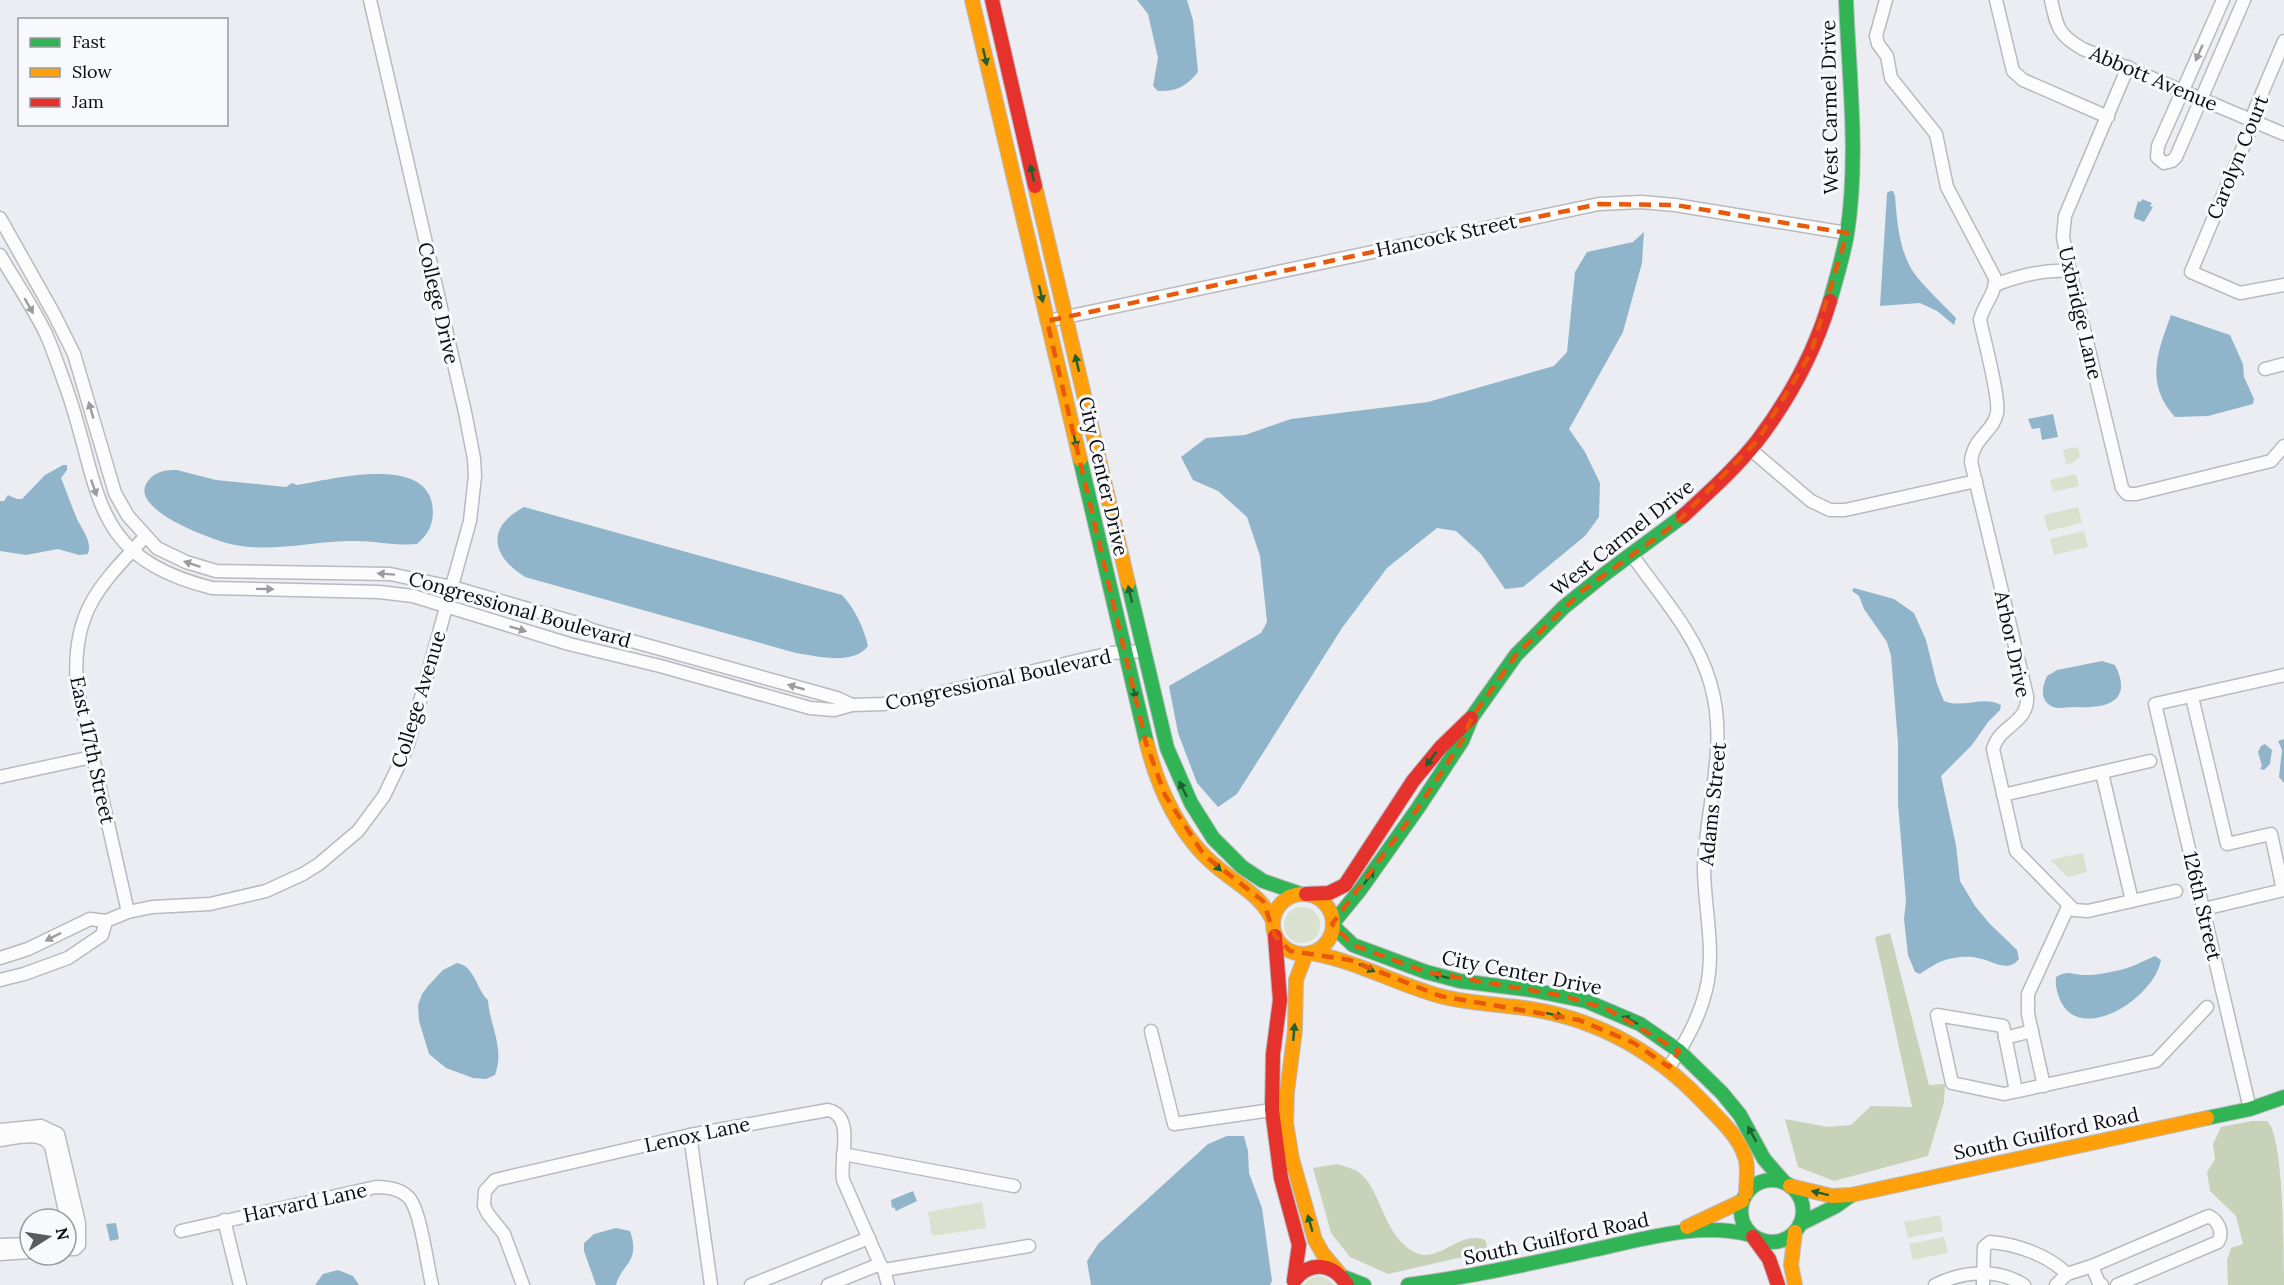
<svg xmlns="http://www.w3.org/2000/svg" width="2284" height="1285" font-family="Lora,serif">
  <rect width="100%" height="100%" fill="#ecedf2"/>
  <!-- green -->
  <g fill="#dae1cf">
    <path d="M2076,447L2079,450L2080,456L2072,463L2066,464L2063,450Z"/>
    <path d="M2076,474L2079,486L2053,492L2050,480Z"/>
    <path d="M2078,507L2082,523L2048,531L2044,515Z"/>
    <path d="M2084,531L2088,547L2054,555L2050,539Z"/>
    <path d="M2083,853L2087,872L2068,877L2050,860Z"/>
    <circle cx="1302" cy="925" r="18"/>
    <path d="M982,1202L986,1228L932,1236L928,1212Z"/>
    <path d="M1940,1215L1943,1231L1908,1238L1904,1222Z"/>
    <path d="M1944,1237L1948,1253L1913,1260L1909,1244Z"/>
    <path d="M1319,1276L1328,1279L1334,1285H1303L1309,1279Z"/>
  </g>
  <!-- forest -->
  <g fill="#c8d2b8">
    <path d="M1890,933L1929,1085L1945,1084L1944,1102L1928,1156L1834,1181L1798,1167L1785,1119L1828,1127L1851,1125L1871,1106L1912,1107L1875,937Z"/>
    <path d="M2252,1121H2267C2284,1134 2284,1256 2284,1285H2228L2227,1260L2231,1248L2243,1244L2236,1216L2210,1191L2207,1172L2215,1159L2213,1144L2221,1127Z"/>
    <path d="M1337,1164C1342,1166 1349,1167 1355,1170C1380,1182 1381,1232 1412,1251C1438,1267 1458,1229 1485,1240L1489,1251L1388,1274L1350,1257L1331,1233L1313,1168Z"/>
  </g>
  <!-- water -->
  <g fill="#90b5cb">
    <path d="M1137,0H1187L1193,20L1198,72C1187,86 1176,92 1158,91L1153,86L1158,58L1148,14Z"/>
    <path d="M1890,191H1893L1895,196C1897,221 1899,251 1914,273C1926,289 1942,303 1956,318L1954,325L1937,311L1920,303L1880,306L1887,193Z"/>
    <path d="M2142,199L2152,203L2150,206L2153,207L2144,222L2134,218V215L2138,201L2141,202Z"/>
    <path d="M1644,232L1642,263L1623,332L1569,429L1585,452L1600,483L1599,517L1585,536L1523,587L1505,589L1481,554L1456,531L1437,528L1387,568L1342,628L1237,794L1218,807L1197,783L1178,733L1169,686L1261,633L1267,622L1260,556L1247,517L1218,491L1193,480L1181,457L1206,438L1245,435L1291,419L1428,402L1554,366L1567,352L1575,272L1587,252L1633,242Z"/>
    <path d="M2171,315L2230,335L2243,364L2244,377L2254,399L2253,404L2208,416L2175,417C2145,384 2157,353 2171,315Z"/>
    <path d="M2053,414L2058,437L2042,440L2040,428L2032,429L2028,419Z"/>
    <path d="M63,465H67V470L61,478C66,490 70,502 75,514C79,527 93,539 88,554L79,555L58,549L26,555L0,551V501H4L8,495L17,499H22L45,475Z"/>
    <path d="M177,470L216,480L286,487L292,483L297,485C329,480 422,455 432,503C435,521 430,533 417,544C394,546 372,540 349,541C308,542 270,553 230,544C211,539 126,509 148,481C155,471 166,470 177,470Z"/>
    <path d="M524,507L842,595C855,609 864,628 868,646C853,666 817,656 796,653L525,577C491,556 486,527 524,507Z"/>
    <path d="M1854,588L1894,599L1914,613L1926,640L1937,684L1944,701C1963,709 1983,695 2001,705L2000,710L1988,722L1972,745L1941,776L1956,845L1960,881L1975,906L1989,923L2017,950L2019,959C2007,974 1993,960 1977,958C1970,956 1961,957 1954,958C1942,959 1930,967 1920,974L1915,972L1908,955L1904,919L1906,901L1898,804V743L1891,656L1887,642L1864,609L1859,596L1852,591Z"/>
    <path d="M2102,661L2115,665C2134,702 2106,709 2074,707C2064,707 2055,711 2047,703C2040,695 2043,685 2047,676L2057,670Z"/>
    <path d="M2284,739V783L2279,777L2282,750L2278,741Z"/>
    <path d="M2265,744L2272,750L2270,764L2264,770L2260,769L2262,766L2258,752L2261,746Z"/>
    <path d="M2155,956L2161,960C2154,999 2080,1045 2060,1000C2057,992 2055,985 2056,977C2070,969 2073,976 2087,975C2096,975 2106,973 2115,971C2129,969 2143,961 2155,956Z"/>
    <path d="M457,963C475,966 476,989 488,1000C490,1027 505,1048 495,1075L486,1079L473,1078L446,1068L429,1054L419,1021L418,1005L422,994L428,986L443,970Z"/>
    <path d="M1227,1136H1244L1248,1151L1249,1173L1262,1208L1272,1281L1270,1285H1091L1087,1261L1098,1244L1208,1144Z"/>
    <path d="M913,1191L917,1201L896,1211L894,1207L892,1208L891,1200Z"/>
    <path d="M116,1223L119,1239L110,1241L106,1224Z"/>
    <path d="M616,1228L630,1231C641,1262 622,1263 616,1285H596L584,1251V1243L594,1234Z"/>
    <path d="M338,1270L353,1276L359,1285H315L323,1274Z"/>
  </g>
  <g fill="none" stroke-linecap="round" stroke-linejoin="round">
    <defs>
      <g id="street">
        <path d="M1886,0L1876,36L1878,44L1887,56L1891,78L1936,134L1947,187L1995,278C1996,294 1983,305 1980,320C1984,339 2000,398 1997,413C1993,433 1973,437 1971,462L2027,696C2029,724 2000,724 1993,749L2016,851L2074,910L2088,911L2176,891"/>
        <path d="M1996,0L2013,71L2023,80L2108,117"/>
        <path d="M2051,0C2057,27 2058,35 2083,49L2284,134"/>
        <path d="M2223,0L2158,146L2157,157L2164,163L2172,161L2176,157L2244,0"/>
        <path d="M2284,41L2254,112V121L2191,272L2240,293L2284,285"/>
        <path d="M2128,67L2065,216L2063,237L2070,271L2122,488L2127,494H2136L2271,461L2284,446"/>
        <path d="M0,218L54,314L74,354L115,493L128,516L157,548L186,562L216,571L390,574L452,587L577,623L592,630L837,698L852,705"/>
        <path d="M0,255C15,281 33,307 46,334C54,352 60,371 67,390C102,490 88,557 212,588L379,592L413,596L569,644L660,666L810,708L834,710L852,705L883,704L910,700L1111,653L1144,651"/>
        <path d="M1995,285C2018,276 2045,269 2070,271"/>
        <path d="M1047,321L1599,204L1641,202L1675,205L1847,233"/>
        <path d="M2265,369L2284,364"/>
        <path d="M1750,449L1811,501L1830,510H1845L1976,481"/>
        <path d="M1632,555C1660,595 1696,634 1710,682C1729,744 1706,805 1704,867C1704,908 1716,950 1706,990C1699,1019 1685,1043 1669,1067"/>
        <path d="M2192,697L2227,844L2271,834L2283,890L2204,909"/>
        <path d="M2102,773L2132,901"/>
        <path d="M0,777L92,757"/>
        <path d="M2003,795L2150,761"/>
        <path d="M128,912L77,687C71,613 98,587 145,537"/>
        <path d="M0,958L28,949L90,919L106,921L128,912L152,907L210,904L266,891L303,874L319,864L358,831L384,796L407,748L470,521L475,476L474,459L465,412L370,0"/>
        <path d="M0,980L24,974L68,958L102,935L106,921"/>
        <path d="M1151,1031L1174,1124L1272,1110"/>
        <path d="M2005,1038L2032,1031"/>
        <path d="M2044,1086L2028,1014V994L2068,907"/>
        <path d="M2016,1091L2003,1026L1937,1015L1952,1083L2004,1094L2156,1061L2207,1007"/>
        <path d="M2250,1109L2155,704L2284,675"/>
        <path d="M0,1130L41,1126L58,1134L79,1223V1245L75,1249H66"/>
        <path d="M690,1135L711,1285"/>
        <path d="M0,1140C16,1138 41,1130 51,1146L69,1230"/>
        <path d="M843,1154L1014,1186"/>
        <path d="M224,1220L240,1285"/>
        <path d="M181,1231L376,1187C387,1187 402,1189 410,1199C421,1214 427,1264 432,1285"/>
        <path d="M0,1245L30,1244"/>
        <path d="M0,1254L30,1252"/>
        <path d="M884,1270L1029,1246"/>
        <path d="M523,1285L504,1234L488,1214L484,1206L485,1191L495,1180L690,1135L828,1110C856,1116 839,1160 843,1180L880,1264L884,1270L888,1285"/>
        <path d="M751,1285L869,1238"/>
        <path d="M828,1285L880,1264"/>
        <path d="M1935,1285C1963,1271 1997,1268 2024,1285"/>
        <path d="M1983,1285L1984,1247L1990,1242C2016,1244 2048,1255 2067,1274"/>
        <path d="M2056,1285L2067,1274L2092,1266"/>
        <path d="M2102,1285L2098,1281L2092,1266L2209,1216C2218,1221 2224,1232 2218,1242L2117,1285"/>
      </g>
      <g id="fast">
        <path d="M1830,301C1836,279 1843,257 1847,234C1859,157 1849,78 1846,0"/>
        <path d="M1080,459L1147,744"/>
        <path d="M1128,583L1167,748L1191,803L1213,838L1242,867L1263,881L1301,894"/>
        <path d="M1333,923L1360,890L1418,808L1462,741L1472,717L1516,655L1564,607L1606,573L1683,516"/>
        <path d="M1333,926L1353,945L1426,972L1460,981L1532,990L1586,1001L1640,1024L1679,1051L1722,1093L1740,1115L1764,1159L1784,1182"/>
        <path d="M2207,1118L2250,1109L2284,1097"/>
        <circle cx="1772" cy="1211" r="31"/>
        <path d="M1800,1224L1836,1206L1850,1196"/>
        <path d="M1341,1276L1364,1285"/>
        <path d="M1408,1285C1469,1277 1528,1264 1588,1251C1641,1240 1698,1221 1751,1235"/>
      </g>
      <g id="slow">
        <path d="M972,0L1080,459"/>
        <path d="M1035,186L1128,583"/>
        <path d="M1147,744C1158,789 1181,838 1217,867C1238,885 1261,895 1273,921"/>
        <circle cx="1303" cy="924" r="30"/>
        <path d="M1311,953C1357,961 1396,984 1440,996C1470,1004 1501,1004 1531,1009C1599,1020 1657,1053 1704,1103C1718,1118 1739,1136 1745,1157C1749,1168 1746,1181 1746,1193"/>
        <path d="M1306,954L1296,980L1295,1030L1287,1092L1286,1123L1292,1159L1315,1240L1323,1254L1339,1273"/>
        <path d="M1790,1186L1832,1196L1851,1195L2207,1118"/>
        <path d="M1687,1227L1742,1201"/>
        <path d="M1795,1232L1791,1265L1795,1285"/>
      </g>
      <g id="jam">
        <path d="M992,0L1035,186"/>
        <path d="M1683,516C1709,492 1736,468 1758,440C1789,399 1815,351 1830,301"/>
        <path d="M1306,894L1329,893L1345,885L1413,781L1441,747L1471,718"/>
        <path d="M1275,936L1280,1000L1273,1054L1272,1110L1281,1178L1299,1245L1294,1280"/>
        <path d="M1753,1237L1769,1259L1778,1285"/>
        <path d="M1294,1281C1310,1260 1333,1263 1347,1285"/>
      </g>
    </defs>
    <!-- street casing -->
    <use href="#street" stroke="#b9babe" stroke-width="15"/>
    <!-- fast casing -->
    <use href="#fast" stroke="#b9babe" stroke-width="16"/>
    <!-- slow casing -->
    <use href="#slow" stroke="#b9babe" stroke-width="16"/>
    <!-- jam casing -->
    <use href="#jam" stroke="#b9babe" stroke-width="16"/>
    <!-- street -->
    <use href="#street" stroke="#fcfcfd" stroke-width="12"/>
    <!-- fast -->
    <use href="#fast" stroke="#30b455" stroke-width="14"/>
    <!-- slow -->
    <use href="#slow" stroke="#ff9f0a" stroke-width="14"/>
    <!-- jam -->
    <use href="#jam" stroke="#e5322d" stroke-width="14"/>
  </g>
  <!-- one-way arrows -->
  <defs><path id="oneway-solid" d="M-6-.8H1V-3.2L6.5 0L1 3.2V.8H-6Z" transform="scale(1.5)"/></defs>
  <g fill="#9c9c9e">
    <use href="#oneway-solid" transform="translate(2199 53) rotate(114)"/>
    <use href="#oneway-solid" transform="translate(29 306) rotate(60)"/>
    <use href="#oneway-solid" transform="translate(91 410) rotate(-106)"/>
    <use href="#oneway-solid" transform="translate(94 488) rotate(71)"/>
    <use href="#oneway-solid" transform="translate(192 564) rotate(-162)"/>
    <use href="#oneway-solid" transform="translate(386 574) rotate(-176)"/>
    <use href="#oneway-solid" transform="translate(265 589) rotate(1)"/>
    <use href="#oneway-solid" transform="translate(518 629) rotate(17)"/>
    <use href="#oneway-solid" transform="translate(796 687) rotate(-164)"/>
    <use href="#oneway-solid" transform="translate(53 937) rotate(153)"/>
  </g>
  <g fill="#1e6032">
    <use href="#oneway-solid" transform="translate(985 57) rotate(77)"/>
    <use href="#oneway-solid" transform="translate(1032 173) rotate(-103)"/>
    <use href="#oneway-solid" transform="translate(1041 294) rotate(77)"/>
    <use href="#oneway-solid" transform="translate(1077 363) rotate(-103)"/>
    <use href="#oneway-solid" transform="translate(1075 440) rotate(77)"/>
    <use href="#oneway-solid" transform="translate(1130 594) rotate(-103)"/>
    <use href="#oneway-solid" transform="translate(1134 691) rotate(77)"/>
    <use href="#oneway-solid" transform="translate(1431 759) rotate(127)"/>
    <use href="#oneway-solid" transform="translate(1183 789) rotate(-116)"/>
    <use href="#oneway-solid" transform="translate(1215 865) rotate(43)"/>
    <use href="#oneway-solid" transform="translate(1369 877) rotate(-55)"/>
    <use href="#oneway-solid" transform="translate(1367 968) rotate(25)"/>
    <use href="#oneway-solid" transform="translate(1441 976) rotate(-165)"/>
    <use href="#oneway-solid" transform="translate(1555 1015) rotate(13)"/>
    <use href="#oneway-solid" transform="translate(1630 1020) rotate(-155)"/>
    <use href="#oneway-solid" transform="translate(1294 1032) rotate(-85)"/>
    <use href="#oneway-solid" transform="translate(1752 1134) rotate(-119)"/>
    <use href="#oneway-solid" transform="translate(1820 1193) rotate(-166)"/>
    <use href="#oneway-solid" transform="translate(1310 1223) rotate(-106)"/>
  </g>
  <!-- marked area -->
  <path fill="none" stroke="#e8590c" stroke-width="4.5" stroke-dasharray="12 8" stroke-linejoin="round" d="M1599,204L1675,205L1847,233L1811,353L1758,440L1675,524L1582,591L1516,655L1472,717L1462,741L1418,808L1332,924L1353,945L1426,972L1564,996L1607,1009L1679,1051L1669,1067L1634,1043L1579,1020L1440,996L1350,960L1290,951L1275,936L1263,901L1204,855L1165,795L1146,743L1047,321Z"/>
  <g text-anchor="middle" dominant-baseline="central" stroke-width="6" stroke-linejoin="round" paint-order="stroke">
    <!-- street labels -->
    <g font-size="20" fill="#0b0c0f" stroke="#f8f9fd">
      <text transform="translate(2154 78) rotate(23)">Abbott Avenue</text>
      <text transform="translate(1829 107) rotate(-91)">West Carmel Drive</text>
      <text transform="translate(2237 157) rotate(-68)">Carolyn Court</text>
      <text transform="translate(1446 235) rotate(-12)">Hancock Street</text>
      <text transform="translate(439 303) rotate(77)">College Drive</text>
      <text transform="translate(2081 313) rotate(77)">Uxbridge Lane</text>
      <text transform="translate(1104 476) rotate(77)">City Center Drive</text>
      <text transform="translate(1622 537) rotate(-38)">West Carmel Drive</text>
      <text transform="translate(520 609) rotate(16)">Congressional Boulevard</text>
      <text transform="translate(2013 644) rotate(78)">Arbor Drive</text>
      <text transform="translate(998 679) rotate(-12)">Congressional Boulevard</text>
      <text transform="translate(418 699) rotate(-73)">College Avenue</text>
      <text transform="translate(93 750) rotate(78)">East 117th Street</text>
      <text transform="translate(1712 804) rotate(-84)">Adams Street</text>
      <text transform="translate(2203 906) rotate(77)">126th Street</text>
      <text transform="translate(1522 972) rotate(11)">City Center Drive</text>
      <text transform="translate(2046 1133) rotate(-12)">South Guilford Road</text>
      <text transform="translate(697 1134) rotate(-12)">Lenox Lane</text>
      <text transform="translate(305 1202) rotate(-12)">Harvard Lane</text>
      <text transform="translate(1556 1238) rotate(-12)">South Guilford Road</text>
    </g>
  </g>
  <!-- legend -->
  <rect x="18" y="18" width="210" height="108" fill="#f8f9fd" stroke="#999a9e" stroke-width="1.5"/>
  <rect x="30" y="38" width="30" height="9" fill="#30b455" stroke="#999a9e" stroke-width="1.5"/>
  <text x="72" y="48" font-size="18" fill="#0b0c0f">Fast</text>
  <rect x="30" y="68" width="30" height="9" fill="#ff9f0a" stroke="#999a9e" stroke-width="1.5"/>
  <text x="72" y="78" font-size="18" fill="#0b0c0f">Slow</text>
  <rect x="30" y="98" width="30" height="9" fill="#e5322d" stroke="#999a9e" stroke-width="1.5"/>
  <text x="72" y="108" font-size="18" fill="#0b0c0f">Jam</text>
  <!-- north arrow -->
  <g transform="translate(48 1237) rotate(78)"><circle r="28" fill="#f8f9fd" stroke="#999a9e" stroke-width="1.5"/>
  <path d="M0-4.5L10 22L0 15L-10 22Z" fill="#5a5b5e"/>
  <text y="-9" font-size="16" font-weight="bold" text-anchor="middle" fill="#0b0c0f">N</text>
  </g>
</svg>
